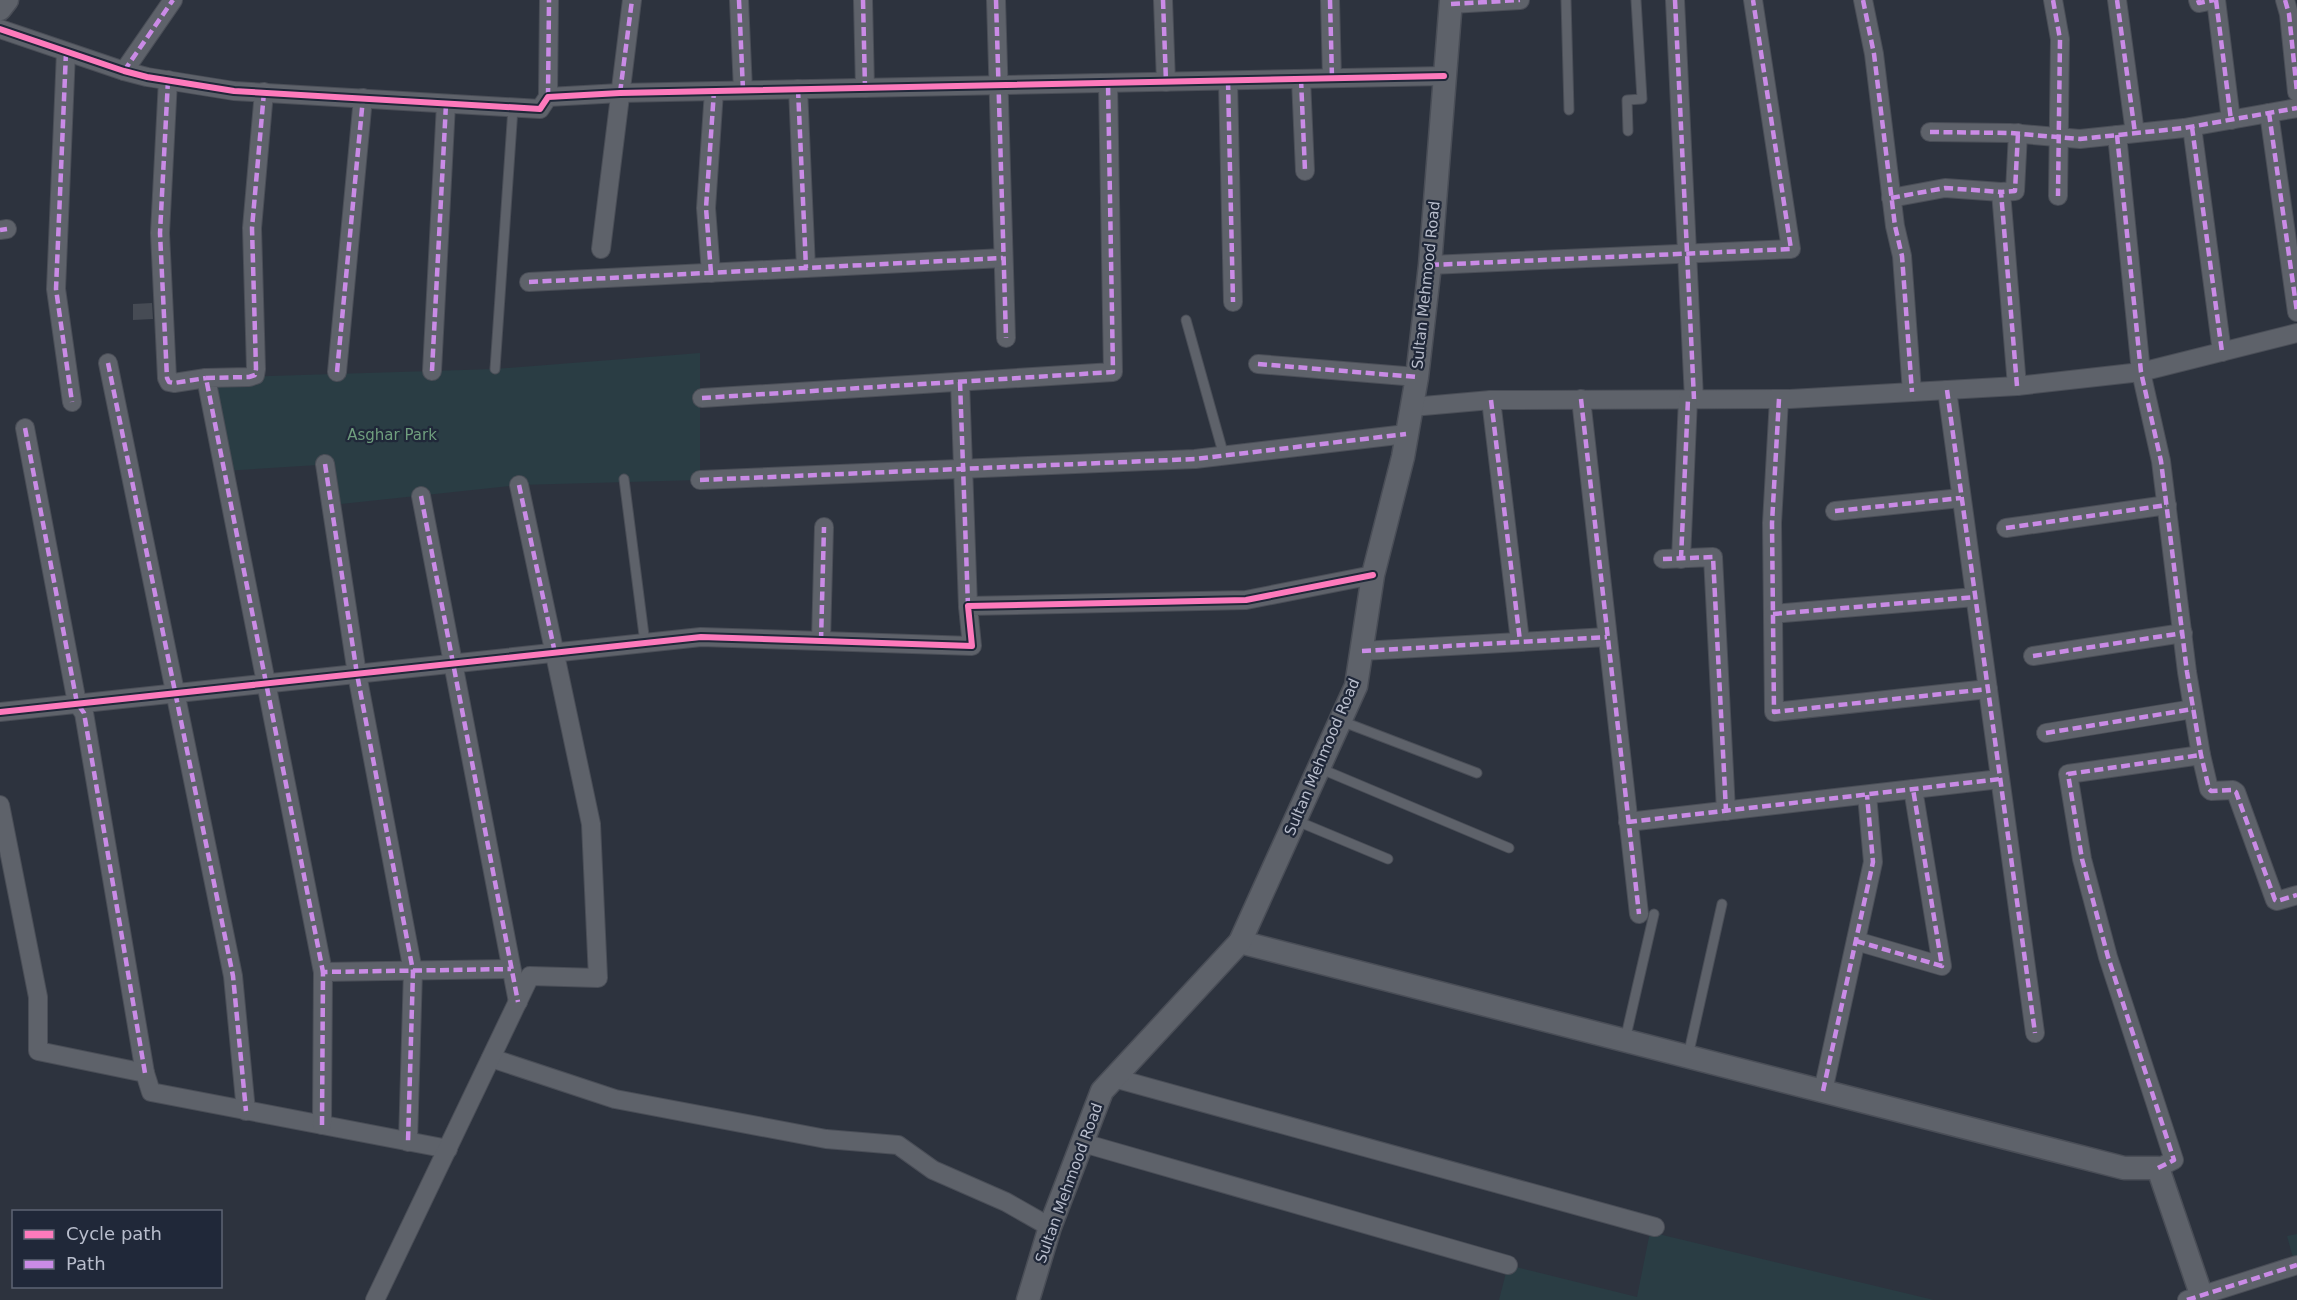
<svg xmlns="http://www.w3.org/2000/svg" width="2297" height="1300" font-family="'DejaVu Sans',sans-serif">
  <rect width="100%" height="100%" fill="#2d333e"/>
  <!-- green -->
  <g fill="#2a3d44">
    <path d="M700,353V480L519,485L341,504L334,464L224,471L206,378L495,369Z"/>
    <path d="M1650,1232L1934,1300H1499L1508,1265L1637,1297Z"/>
    <path d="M2297,1234V1272L2287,1236Z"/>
  </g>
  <!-- building -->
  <path fill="#464b54" d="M152,303L153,319L133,320V304Z"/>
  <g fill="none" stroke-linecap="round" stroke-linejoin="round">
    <defs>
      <g id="service">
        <path d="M1566,0L1569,110"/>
        <path d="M1628,131L1627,100L1642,99L1636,0"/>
        <path d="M1186,320L1224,456"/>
        <path d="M495,369L513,108"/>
        <path d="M624,479L645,643"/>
        <path d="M1341,721L1477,773"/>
        <path d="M1319,768L1509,848"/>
        <path d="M1297,821L1388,859"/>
        <path d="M1625,1040L1654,914"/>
        <path d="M1688,1056L1722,904"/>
      </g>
      <g id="minor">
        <path d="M739,0L743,90"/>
        <path d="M863,0L865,88"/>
        <path d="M996,0L1006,338"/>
        <path d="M1163,0L1166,82"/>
        <path d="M1330,0L1332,78"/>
        <path d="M1675,0L1694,399"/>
        <path d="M1863,0L1874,54L1895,226L1902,256L1912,392"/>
        <path d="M2053,0L2060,39L2058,196"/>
        <path d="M2117,0L2135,133"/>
        <path d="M2198,0L2199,3L2214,0"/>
        <path d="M2216,0L2231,120"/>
        <path d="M2285,0L2289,14L2297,92"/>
        <path d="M1451,4L1520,0"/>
        <path d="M0,29L124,71L147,77L234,91L540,109L548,97L620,93L1444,76"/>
        <path d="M66,52L56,289L72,402"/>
        <path d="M124,71L173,0"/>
        <path d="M1301,79L1305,171"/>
        <path d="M168,80L160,233L167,378L169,382L174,383L206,378"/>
        <path d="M1228,81L1233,302"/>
        <path d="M798,89L806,268"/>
        <path d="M264,92L252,228L256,369L255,375L249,377L206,378L323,972"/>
        <path d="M548,97L549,0"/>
        <path d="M2269,113L2297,312"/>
        <path d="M2192,127L2222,352"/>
        <path d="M1930,132L2010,133L2080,139L2184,128L2297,108"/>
        <path d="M2117,135L2141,372L2161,461L2187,672L2201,755L2209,789L2211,791L2233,790L2236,792L2275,900L2277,901L2297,895"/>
        <path d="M1891,198L1945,188L2001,192"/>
        <path d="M0,230L7,229"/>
        <path d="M601,249L632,0"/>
        <path d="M1430,265L1791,249L1753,0"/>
        <path d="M711,273L706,208L714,91"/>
        <path d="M529,282L1003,258"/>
        <path d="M108,363L233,976L246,1111"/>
        <path d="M1258,364L1417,377"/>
        <path d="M432,371L446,104"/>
        <path d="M337,372L363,98"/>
        <path d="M960,382L968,606"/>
        <path d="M2017,386L2001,192L2015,191L2018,133"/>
        <path d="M1947,390L2035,1033"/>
        <path d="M702,398L1113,372L1108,83"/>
        <path d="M1581,399L1639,914"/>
        <path d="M1779,399L1772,523L1774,712L1988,689"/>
        <path d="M1491,400L1520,641"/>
        <path d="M1412,407L1491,400L1790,399L2017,386L2141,372L2297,333"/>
        <path d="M25,428L77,703L84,713L145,1073"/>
        <path d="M325,464L357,674L413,971L408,1142"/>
        <path d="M700,480L1195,459L1406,434"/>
        <path d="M421,496L518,1002"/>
        <path d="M1835,511L1961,498"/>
        <path d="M2006,528L2167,505"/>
        <path d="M1663,559L1713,557L1726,811"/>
        <path d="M1681,559L1688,399"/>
        <path d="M1773,614L1975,597"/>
        <path d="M821,641L824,527"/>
        <path d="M1362,651L1607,637"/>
        <path d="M2033,656L2183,633"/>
        <path d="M0,712L701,637L972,646L968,606L1246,600L1373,575"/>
        <path d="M2046,733L2193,709"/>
        <path d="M0,805L38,997V1051L145,1073L151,1092L448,1149"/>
        <path d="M1628,822L2000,779"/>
        <path d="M1856,941L1942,966L1913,789"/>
        <path d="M491,1058L615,1099L826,1139L898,1145L933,1170L1006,1202L1050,1227"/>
        <path d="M1114,1078L1655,1227"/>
        <path d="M1823,1091L1873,862L1867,795"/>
        <path d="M322,1125L323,972L511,969"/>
        <path d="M1083,1143L1508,1265"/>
        <path d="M2158,1168L2174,1160L2108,957L2082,859L2068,774L2201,755"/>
        <path d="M375,1300L530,976L598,978L591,824L519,485"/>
        <path d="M2187,1300L2297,1265"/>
      </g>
      <g id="tertiary">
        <path d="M0,9L7,0"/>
        <path d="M1240,942L2124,1168H2158L2203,1300"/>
        <path d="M1028,1300L1050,1227L1102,1091L1240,942L1356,686L1373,575L1403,457L1417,377L1430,265L1451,0"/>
      </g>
    </defs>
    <!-- service casing -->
    <use href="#service" stroke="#4a4e57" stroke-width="11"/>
    <!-- minor casing -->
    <use href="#minor" stroke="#4a4e57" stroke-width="20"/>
    <!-- tertiary casing -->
    <use href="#tertiary" stroke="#4a4e57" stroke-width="25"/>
    <!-- service -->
    <use href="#service" stroke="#5e626a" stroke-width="9"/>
    <!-- minor -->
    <use href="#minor" stroke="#5e626a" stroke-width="18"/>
    <!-- tertiary -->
    <use href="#tertiary" stroke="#5e626a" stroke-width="22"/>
    <!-- quiet -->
    <g stroke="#ca8be6" stroke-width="4.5" stroke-dasharray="9 4.5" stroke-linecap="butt">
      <path d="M739,0L743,90"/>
      <path d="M863,0L865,88"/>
      <path d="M996,0L1006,338"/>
      <path d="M1163,0L1166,82"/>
      <path d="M1330,0L1332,78"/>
      <path d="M1675,0L1694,399"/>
      <path d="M1863,0L1874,54L1895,226L1902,256L1912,392"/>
      <path d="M2053,0L2060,39L2058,196"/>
      <path d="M2117,0L2135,133"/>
      <path d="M2198,0L2199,3L2214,0"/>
      <path d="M2216,0L2231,120"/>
      <path d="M2285,0L2289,14L2297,92"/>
      <path d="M1451,4L1520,0"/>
      <path d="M66,52L56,289L72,402"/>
      <path d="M124,71L173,0"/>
      <path d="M1301,79L1305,171"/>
      <path d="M168,80L160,233L167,378L169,382L174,383L206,378"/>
      <path d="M1228,81L1233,302"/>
      <path d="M798,89L806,268"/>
      <path d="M264,92L252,228L256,369L255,375L249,377L206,378L323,972"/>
      <path d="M620,93L632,0"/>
      <path d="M548,97L549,0"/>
      <path d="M2269,113L2297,312"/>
      <path d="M2192,127L2222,352"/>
      <path d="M1930,132L2010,133L2080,139L2184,128L2297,108"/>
      <path d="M2117,135L2141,372L2161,461L2187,672L2201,755L2209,789L2211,791L2233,790L2236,792L2275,900L2277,901L2297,895"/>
      <path d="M1891,198L1945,188L2001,192"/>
      <path d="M0,230L7,229"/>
      <path d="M1430,265L1791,249L1753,0"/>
      <path d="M711,273L706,208L714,91"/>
      <path d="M529,282L1003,258"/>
      <path d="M108,363L233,976L246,1111"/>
      <path d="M1258,364L1417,377"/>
      <path d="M432,371L446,104"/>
      <path d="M337,372L363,98"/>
      <path d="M960,382L968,606"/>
      <path d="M2017,386L2001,192L2015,191L2018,133"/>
      <path d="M1947,390L2035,1033"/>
      <path d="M702,398L1113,372L1108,83"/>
      <path d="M1581,399L1639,914"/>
      <path d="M1779,399L1772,523L1774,712L1988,689"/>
      <path d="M1491,400L1520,641"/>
      <path d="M25,428L77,703L84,713L145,1073"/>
      <path d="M325,464L357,674L413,971L408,1142"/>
      <path d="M700,480L1195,459L1406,434"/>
      <path d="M519,485L555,653"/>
      <path d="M421,496L518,1002"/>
      <path d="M1835,511L1961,498"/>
      <path d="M2006,528L2167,505"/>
      <path d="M1663,559L1713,557L1726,811"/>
      <path d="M1681,559L1688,399"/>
      <path d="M1773,614L1975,597"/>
      <path d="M821,641L824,527"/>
      <path d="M1362,651L1607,637"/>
      <path d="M2033,656L2183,633"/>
      <path d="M2046,733L2193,709"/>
      <path d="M1628,822L2000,779"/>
      <path d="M1856,941L1942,966L1913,789"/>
      <path d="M1823,1091L1873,862L1867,795"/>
      <path d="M322,1125L323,972L511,969"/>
      <path d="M2158,1168L2174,1160L2108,957L2082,859L2068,774L2201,755"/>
      <path d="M2187,1300L2297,1265"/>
    </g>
    <defs>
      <g id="cycleway">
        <path d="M0,29L124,71L147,77L234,91L540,109L548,97L620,93L1444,76"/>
        <path d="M0,712L701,637L972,646L968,606L1246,600L1373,575"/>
      </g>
    </defs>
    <!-- cycleway casing -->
    <use href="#cycleway" stroke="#202839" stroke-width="10"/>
    <!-- cycleway -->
    <use href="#cycleway" stroke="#fd7abc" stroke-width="6"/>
  </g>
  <g text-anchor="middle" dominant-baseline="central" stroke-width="4.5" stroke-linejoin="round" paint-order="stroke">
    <!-- street labels -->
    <g font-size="15" fill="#b9becd" stroke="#202839">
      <text transform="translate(1426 285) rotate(-84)">Sultan Mehmood Road</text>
      <text transform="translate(1322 757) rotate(-67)">Sultan Mehmood Road</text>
      <text transform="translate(1069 1183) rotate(-70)">Sultan Mehmood Road</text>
    </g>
    <!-- park labels -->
    <g font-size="15" fill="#6f9e7e" stroke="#202839">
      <text x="392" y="435">Asghar Park</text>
    </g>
  </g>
  <!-- legend -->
  <rect x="12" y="1210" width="210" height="78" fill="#202839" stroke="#5d6474" stroke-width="1.5"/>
  <rect x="24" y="1230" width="30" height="9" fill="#fd7abc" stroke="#5d6474" stroke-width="1.5"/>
  <text x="66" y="1240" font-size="18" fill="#b9becd">Cycle path</text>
  <rect x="24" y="1260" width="30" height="9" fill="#ca8be6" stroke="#5d6474" stroke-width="1.5"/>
  <text x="66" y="1270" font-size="18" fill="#b9becd">Path</text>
</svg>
